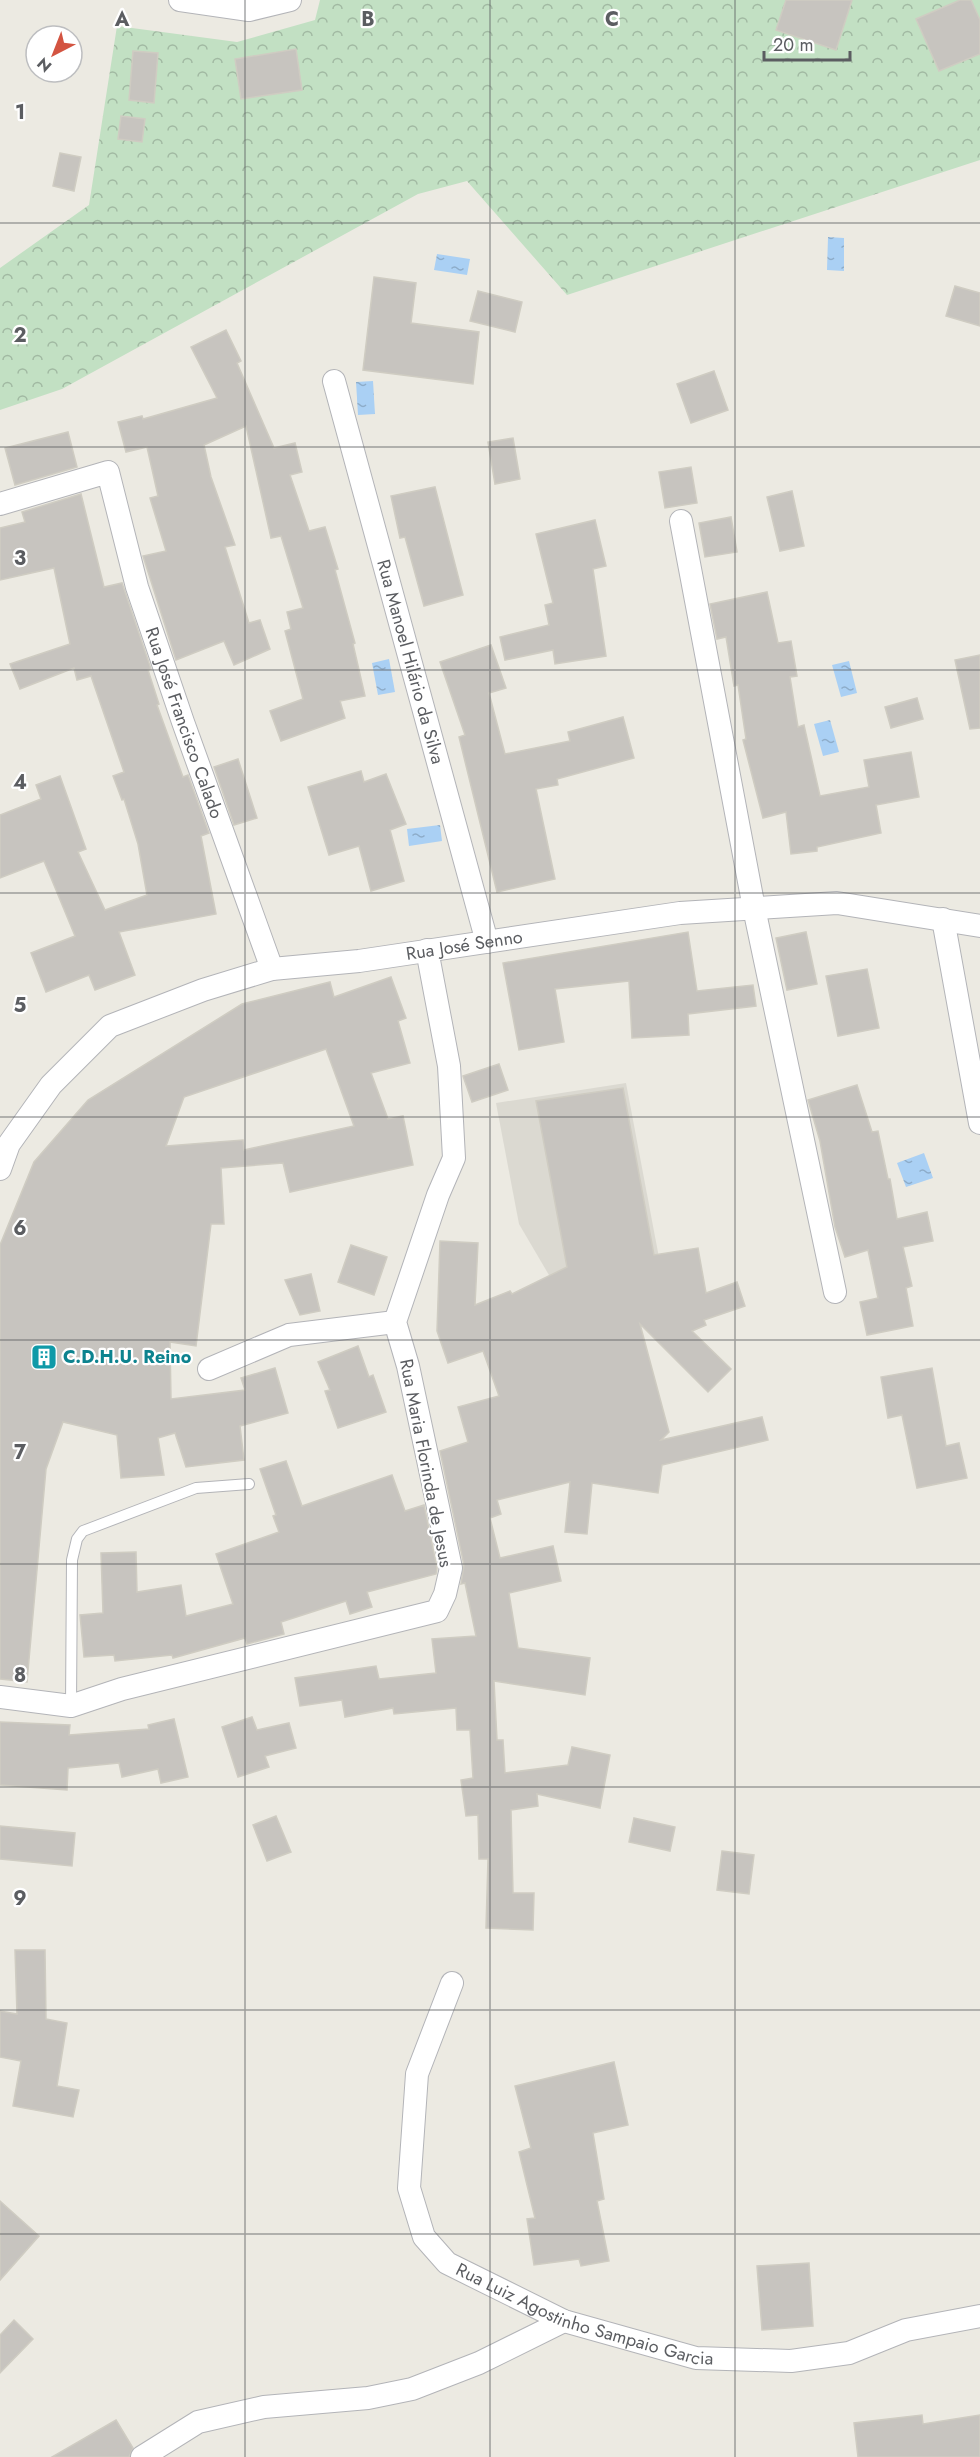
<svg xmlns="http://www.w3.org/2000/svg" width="980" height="2457" font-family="Jost,sans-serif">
  <defs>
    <pattern id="forest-crowns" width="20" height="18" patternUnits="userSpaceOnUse" patternTransform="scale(1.5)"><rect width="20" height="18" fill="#c2e0c3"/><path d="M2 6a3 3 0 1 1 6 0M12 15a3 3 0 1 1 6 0" fill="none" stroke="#a1b9a2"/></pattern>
    <pattern id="water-ripples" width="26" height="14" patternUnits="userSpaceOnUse" patternTransform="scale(1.5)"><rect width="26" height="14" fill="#aad0f4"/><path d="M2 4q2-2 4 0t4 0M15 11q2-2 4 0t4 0" fill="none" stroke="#8dacc9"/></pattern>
  </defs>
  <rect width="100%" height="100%" fill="#eceae2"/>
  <!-- education -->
  <path fill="#dbd9d1" d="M626,1083L667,1300L573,1316L519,1224L496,1103Z"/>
  <!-- forest -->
  <path fill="url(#forest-crowns)" d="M320,0H980V160L567,295L467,181L418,194L62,389L0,410V268L89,205L117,26L237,42L315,20Z"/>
  <!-- water -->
  <g fill="url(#water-ripples)">
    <path d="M828,237L844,238V271L827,270Z"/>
    <path d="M437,254L470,259L467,275L434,270Z"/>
    <path d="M373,381L375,414L358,415L356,382Z"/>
    <path d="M389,659L395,692L378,695L372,663Z"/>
    <path d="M849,661L857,693L841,697L832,665Z"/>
    <path d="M830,720L839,752L823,756L814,724Z"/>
    <path d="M440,825L442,841L409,846L407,829Z"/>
    <path d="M924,1153L933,1178L906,1187L897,1163Z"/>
  </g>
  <!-- building -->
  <g fill="#c7c4bf" stroke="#cfccc2" stroke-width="1.5" fill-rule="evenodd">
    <path d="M786,0H852L836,50L776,30Z"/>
    <path d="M960,0H971L980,20V54L939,71L916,19Z"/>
    <path d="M296,49L302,90L241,99L235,59Z"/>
    <path d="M133,51L158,53L154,103L129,100Z"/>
    <path d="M121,116L145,119L142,142L118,139Z"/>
    <path d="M60,153L81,157L74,191L53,186Z"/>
    <path d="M374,277L416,283L411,323L479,332L473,384L363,370Z"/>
    <path d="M955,286L980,293V326L946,316Z"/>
    <path d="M478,291L522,302L515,332L470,321Z"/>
    <path d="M226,330L241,361L237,363L274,448L295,443L302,472L290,475L309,531L325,527L338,569L335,570L355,643L353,644L365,696L340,701L345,718L281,741L270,711L303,699L285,631L291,629L287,612L303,608L281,536L271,538L246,426L204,445L211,477L235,545L225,547L249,623L260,620L270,649L234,665L224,641L176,660L143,556L166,551L150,498L158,496L147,447L126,452L118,422L142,416L143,419L217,398L191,347Z"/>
    <path d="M714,371L728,410L691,423L677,384Z"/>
    <path d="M68,432L77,467L15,485L5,448Z"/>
    <path d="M513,438L520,479L495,484L488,442Z"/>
    <path d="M691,467L697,503L665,508L659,472Z"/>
    <path d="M435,487L463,595L424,606L405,537L400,538L391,496Z"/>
    <path d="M792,491L804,546L780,551L767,497Z"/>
    <path d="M81,494L104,587L122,583L151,669L148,670L159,704L157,705L183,777L188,775L209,833L201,836L216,914L119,932L135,975L95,990L89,975L46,992L31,953L75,936L44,861L0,878V815L41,799L36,785L60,776L86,849L78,852L105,910L147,895L138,844L124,799L122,800L113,776L124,772L91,676L77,680L74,668L20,689L10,664L70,644L54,568L0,580V528L25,522L22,512Z"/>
    <path d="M731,517L737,552L705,557L699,523Z"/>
    <path d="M595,520L606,566L593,569L606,656L555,664L553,650L505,660L500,637L549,625L545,605L553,603L536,534Z"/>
    <path d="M767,592L778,643L791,641L797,676L790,677L798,727L804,725L820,796L869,787L864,760L911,752L919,797L876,805L881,833L817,847V851L791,854L786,812L763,818L743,740L746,739L738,685L734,686L726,637L717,639L710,604Z"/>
    <path d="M491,645L506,688L489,693L505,754L570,741L568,732L623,717L634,758L557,779L558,785L536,789L555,879L497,892L459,737L465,735L440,662Z"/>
    <path d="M980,655V728L970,729L955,660Z"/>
    <path d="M917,698L923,719L891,728L885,707Z"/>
    <path d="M238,759L257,818L234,825L214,767Z"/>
    <path d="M361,771L364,782L386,774L406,824L390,830L404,881L371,891L359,846L329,855L308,787Z"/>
    <path d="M688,932L697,991L753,985L756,1006L688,1014L689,1035L632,1038L629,981L555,989L564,1042L519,1050L503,963Z"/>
    <path d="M806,932L817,984L787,990L776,938Z"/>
    <path d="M867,969L879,1028L838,1036L826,976Z"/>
    <path d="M391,977L406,1018L398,1021L410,1063L371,1073L388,1119L403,1116L413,1165L290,1192L283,1163L221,1168L224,1224H211L196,1346L170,1342L171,1399L245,1390L241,1378L275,1368L288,1413L240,1426L244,1460L186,1467L175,1433L158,1438L164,1475L121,1478L117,1435L63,1422L46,1469L27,1682L0,1679V1245L34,1162L88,1100L242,1004L330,982L334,997ZM326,1049L354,1126L244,1150L243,1140L166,1146L184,1097Z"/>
    <path d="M499,1064L508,1090L472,1102L463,1076Z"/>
    <path d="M857,1085L872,1132L878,1131L888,1179H890L897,1219L927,1212L933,1241L903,1247L912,1286L906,1288L913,1326L867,1335L860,1302L878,1298L868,1250L845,1257L835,1227L820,1141L808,1100Z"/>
    <path d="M623,1088L654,1255L698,1248L706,1293L737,1282L745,1306L704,1320L706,1325L692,1331L731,1369L708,1392L640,1324L669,1432L661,1440L762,1417L768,1440L662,1465L658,1493L592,1483L587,1534L565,1532L570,1482L497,1500L501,1514L490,1518L500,1558L553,1546L561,1581L509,1593L518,1648L590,1658L585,1695L494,1681L497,1740H503L505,1773L568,1765L572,1747L610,1755L600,1808L537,1794L538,1806L511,1810L513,1893H534L533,1930L486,1928L488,1859H479L478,1815L466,1816L461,1780L473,1778L470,1730H457L456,1708L394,1714L393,1708L345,1717L342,1700L300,1706L295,1678L376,1666L379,1679L436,1673L432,1639L476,1636L465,1583L461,1584L464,1565L440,1451L468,1442L458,1407L499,1396L483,1351L448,1363L437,1331L440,1241L478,1243L475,1305L510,1291L512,1294L567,1267L536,1101Z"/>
    <path d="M351,1245L387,1257L374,1295L338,1282Z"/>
    <path d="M311,1274L320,1311L300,1315L285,1280Z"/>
    <path d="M358,1346L369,1377L373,1375L386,1412L338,1428L325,1391L330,1390L318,1362Z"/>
    <path d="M932,1368L946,1446L959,1443L967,1478L917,1488L902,1415L888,1418L881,1377Z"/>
    <path d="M286,1461L302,1506L392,1475L405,1511L424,1505L437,1568L436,1574L367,1592L372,1607L350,1614L346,1601L281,1622L284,1634L247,1644L245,1638L173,1658L172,1655L115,1661L114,1655L84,1657L80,1615L103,1613L101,1553L136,1552L137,1592L181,1585L186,1616L233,1604L216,1554L279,1532L273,1516L276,1515L260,1469Z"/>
    <path d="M252,1717L257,1730L289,1723L296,1748L265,1756L269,1767L238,1777L222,1727Z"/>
    <path d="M174,1719L188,1777L161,1783L158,1769L122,1777L119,1763L68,1768L67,1790L0,1785V1722L70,1725L69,1735L149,1729L148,1725Z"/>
    <path d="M276,1816L291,1852L267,1861L253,1825Z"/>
    <path d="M634,1818L675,1827L670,1851L629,1842Z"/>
    <path d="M0,1826L75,1833L72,1866L0,1859Z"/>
    <path d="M722,1851L754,1855L749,1894L717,1890Z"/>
    <path d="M15,1950H45L46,2019L67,2023L57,2086L79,2090L73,2117L13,2106L21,2061L0,2057V2011L17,2014Z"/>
    <path d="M614,2062L628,2125L593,2133L604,2199L597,2201L609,2261L581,2266L579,2259L534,2265L527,2219L535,2218L519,2152L531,2148L515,2086Z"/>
    <path d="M0,2201L39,2236L0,2280Z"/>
    <path d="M809,2263L813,2326L762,2330L757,2266Z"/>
    <path d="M14,2320L33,2339L0,2373V2335Z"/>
    <path d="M922,2415L923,2424L980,2415V2457H858L854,2423Z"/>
    <path d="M116,2420L133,2448L129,2457H52Z"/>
  </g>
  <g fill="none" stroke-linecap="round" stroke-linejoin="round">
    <defs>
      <path id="service" d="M71,1706L72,1560L77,1539L83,1531L196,1488L249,1484"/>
      <g id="minor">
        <path d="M180,0L249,10L290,0"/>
        <path id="s1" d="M334,381L487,942"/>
        <path id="s2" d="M0,504L108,472L137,587L183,722L272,969"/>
        <path d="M681,521L754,908L835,1292"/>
        <path d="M943,919L980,1123"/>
        <path id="s3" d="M0,1169L9,1144L51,1085L110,1026L203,990L272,969L359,961L680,913L837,903L980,926"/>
        <path d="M209,1369L289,1335L395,1322"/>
        <path d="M0,1697L71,1706L122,1689L437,1611L445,1594L451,1568L408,1366L395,1322L438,1195L454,1158L449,1066L427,950"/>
        <path id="s4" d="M452,1983L417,2074L409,2188L424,2237L447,2263L564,2321L696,2358L791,2361L849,2353L906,2330L980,2316"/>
        <path d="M142,2457L198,2422L264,2407L368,2398L412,2389L479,2363L564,2321"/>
      </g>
    </defs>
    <!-- service casing -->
    <use href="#service" stroke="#b3b4b8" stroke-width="12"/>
    <!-- minor casing -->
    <use href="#minor" stroke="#b3b4b8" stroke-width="24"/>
    <!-- service -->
    <use href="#service" stroke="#fff" stroke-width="10"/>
    <!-- minor -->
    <use href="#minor" stroke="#fff" stroke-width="22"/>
  </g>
  <!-- grid -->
  <path fill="none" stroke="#5b5d61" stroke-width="1.5" stroke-opacity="0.55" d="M245,0V2457M490,0V2457M735,0V2457M0,223H980M0,447H980M0,670H980M0,893H980M0,1117H980M0,1340H980M0,1564H980M0,1787H980M0,2010H980M0,2234H980"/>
  <!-- icons -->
  <defs>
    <symbol id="building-square" viewBox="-11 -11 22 22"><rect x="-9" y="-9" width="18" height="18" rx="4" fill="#0f9aa8" stroke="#fff"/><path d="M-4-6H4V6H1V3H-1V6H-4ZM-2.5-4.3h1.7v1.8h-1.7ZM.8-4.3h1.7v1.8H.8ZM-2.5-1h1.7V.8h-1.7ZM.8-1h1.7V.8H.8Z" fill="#fff"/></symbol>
  </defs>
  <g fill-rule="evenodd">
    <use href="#building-square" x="29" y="1342" width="30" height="30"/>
  </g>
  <g text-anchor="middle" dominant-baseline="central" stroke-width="4.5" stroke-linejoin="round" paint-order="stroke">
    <!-- street labels -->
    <g font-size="18" fill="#5b5d61" stroke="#fff">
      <text stroke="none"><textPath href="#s1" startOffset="291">Rua Manoel Hilário da Silva</textPath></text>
      <text stroke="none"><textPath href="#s2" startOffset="375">Rua José Francisco Calado</textPath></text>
      <text stroke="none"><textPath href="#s3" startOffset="548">Rua José Senno</textPath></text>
      <text transform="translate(426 1463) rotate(79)">Rua Maria Florinda de Jesus</text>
      <text stroke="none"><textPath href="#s4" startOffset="446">Rua Luiz Agostinho Sampaio Garcia</textPath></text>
    </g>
    <!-- culture labels -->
    <g font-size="18" font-weight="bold" fill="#0d838f" stroke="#fff" text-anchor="start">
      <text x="63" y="1357">C.D.H.U. Reino</text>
    </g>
  </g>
  <g font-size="20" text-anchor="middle" font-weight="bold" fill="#5b5d61" stroke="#fff" stroke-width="4.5" stroke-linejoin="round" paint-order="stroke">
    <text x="122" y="26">A</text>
    <text x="368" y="26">B</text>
    <text x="612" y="26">C</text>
    <text x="20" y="119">1</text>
    <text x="20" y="342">2</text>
    <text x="20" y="565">3</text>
    <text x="20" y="789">4</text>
    <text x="20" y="1012">5</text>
    <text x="20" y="1235">6</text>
    <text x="20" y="1459">7</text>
    <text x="20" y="1682">8</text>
    <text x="20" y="1905">9</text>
  </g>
  <!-- north arrow -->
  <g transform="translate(54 54) rotate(222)"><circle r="28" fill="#ffffff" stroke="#bdbec0" stroke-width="1.5"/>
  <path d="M0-4.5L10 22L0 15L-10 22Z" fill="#d35441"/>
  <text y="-9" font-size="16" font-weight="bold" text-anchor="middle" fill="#5b5d61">N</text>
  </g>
  <!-- scale -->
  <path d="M764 51v9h86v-9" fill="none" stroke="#5b5d61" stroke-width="3"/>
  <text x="773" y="51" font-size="18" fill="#5b5d61" stroke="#ffffff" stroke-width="4.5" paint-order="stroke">20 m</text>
</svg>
